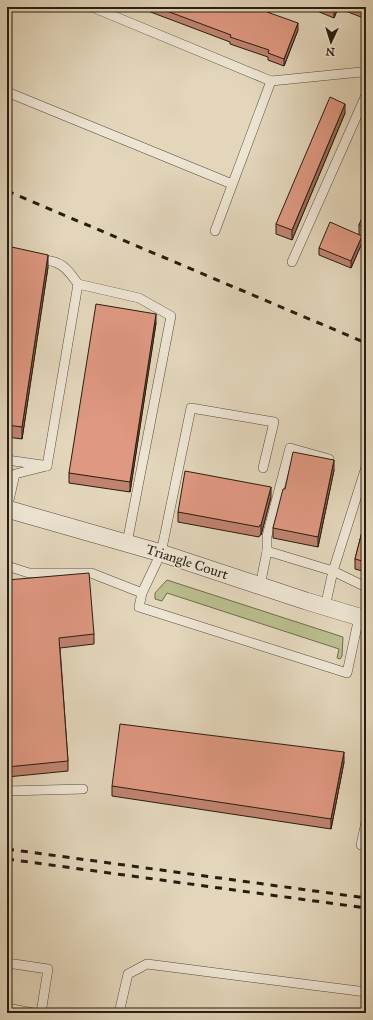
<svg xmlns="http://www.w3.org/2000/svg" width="373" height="1020" font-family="'IM FELL Great Primer',serif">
  <rect width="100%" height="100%" fill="#e3d6bb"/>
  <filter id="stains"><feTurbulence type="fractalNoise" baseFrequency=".005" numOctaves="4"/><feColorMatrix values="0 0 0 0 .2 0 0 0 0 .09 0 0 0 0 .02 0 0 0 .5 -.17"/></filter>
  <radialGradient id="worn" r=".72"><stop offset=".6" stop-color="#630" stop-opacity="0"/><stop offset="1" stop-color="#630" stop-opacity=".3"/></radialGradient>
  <!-- green -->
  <path fill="#b9bc8c" stroke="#706c4e" d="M167,580L343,637L342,656L340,659L337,658L339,649L167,593L162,601L155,599V593Z"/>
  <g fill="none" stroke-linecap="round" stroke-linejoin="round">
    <defs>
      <g id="service">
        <path d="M92,7L271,81"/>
        <path d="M7,92L232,184"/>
        <path d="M215,231L271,81L361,72L366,74"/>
        <path d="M38,259C44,260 51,260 57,263C66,266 73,277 78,284"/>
        <path d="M292,262L366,95"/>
        <path d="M7,460L42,465"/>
        <path d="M47,466L78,284L139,298L171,316L127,543"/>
        <path d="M366,467L333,571L366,587"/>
        <path d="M7,509L15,474L47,466"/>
        <path d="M267,551V536L290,448L329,459"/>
        <path d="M7,566L29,573H91L142,593L161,553L191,408L274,422L263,468"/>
        <path d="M260,586L267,551L333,571L325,607"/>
        <path d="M142,593L139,607L347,673L359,617"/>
        <path d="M7,791L83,789"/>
        <path d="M366,822L361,845H366"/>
        <path d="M7,963L48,969L41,1013"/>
        <path d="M7,1008L33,1013"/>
        <path d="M119,1013L128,974L147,964L366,992"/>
      </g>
      <path id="minor" d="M7,509L161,553L306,601L366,619"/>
    </defs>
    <!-- service casing -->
    <use href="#service" stroke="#564b3b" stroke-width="10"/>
    <!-- minor casing -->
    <use href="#minor" stroke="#564b3b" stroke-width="18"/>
    <!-- service -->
    <use href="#service" stroke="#ede4d3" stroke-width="9"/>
    <!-- minor -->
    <use href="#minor" stroke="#ede4d3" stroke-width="17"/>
    <!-- rail -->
    <g stroke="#271d10" stroke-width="3" stroke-dasharray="7 7" stroke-linecap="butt">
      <path d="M7,191L366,343"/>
      <path d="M7,849L366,898"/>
      <path d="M7,859L366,908"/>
    </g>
  </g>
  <!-- wall -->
  <g fill="#c0836f" stroke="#271d10">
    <path d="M140,7H272L269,13L298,30L284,66L268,60V57L230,44V42L140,8Z"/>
    <path d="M317,7H366V19L338,8L334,18L317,11Z"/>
    <path d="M345,113L292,240L276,234V224Z"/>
    <path d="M366,209V241L362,239V243L351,268L319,255V248L359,235V225Z"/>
    <path d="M7,246L48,267L22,439L7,437Z"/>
    <path d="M156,323L130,492L69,483V473Z"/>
    <path d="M334,470L318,547L273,538V528L285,489Z"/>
    <path d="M271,497L261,535H260L259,537L178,522V512Z"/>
    <path d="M366,516V572L355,569V559Z"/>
    <path d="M7,580L94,634V644L60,648L68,761V771L7,777Z"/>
    <path d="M344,762L331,829L112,796V786Z"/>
  </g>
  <!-- shaded-wall -->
  <g fill="#9c6a5a" stroke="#271d10">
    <path d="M269,7H272L267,19V12Z"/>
    <path d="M336,7H338V8L334,18V11Z"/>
    <path d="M298,23V30L284,66V59Z"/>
    <path d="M345,104V113L292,240V230Z"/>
    <path d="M362,236V243L351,268V261Z"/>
    <path d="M48,255V267L22,439V427Z"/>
    <path d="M156,314V323L130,492V482Z"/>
    <path d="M334,460V470L318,547V537Z"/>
    <path d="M271,487V497L261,535V525Z"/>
    <path d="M344,752V762L331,829V819Z"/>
  </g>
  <!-- building -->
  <g fill="#df9881" stroke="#271d10">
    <path d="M156,7H269L267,12L298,23L284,59L268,53L269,50L230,37L231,35Z"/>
    <path d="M325,7H336L334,11Z"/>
    <path d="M353,7H366V12Z"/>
    <path d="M330,97L345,104L292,230L276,224Z"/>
    <path d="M366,209V228L359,225Z"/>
    <path d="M330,222L362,236L351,261L319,248Z"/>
    <path d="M7,246L48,255L22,427L7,425Z"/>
    <path d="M96,304L156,314L130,482L69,473Z"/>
    <path d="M293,452L334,460L318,537L273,528L283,489H285Z"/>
    <path d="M185,471L271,487L261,525H260L259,527L178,512Z"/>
    <path d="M366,516V562L355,559Z"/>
    <path d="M89,573L94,634L59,638L68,761L7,767V580Z"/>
    <path d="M120,724L344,752L331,819L112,786Z"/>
  </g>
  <g text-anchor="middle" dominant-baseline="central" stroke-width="3" stroke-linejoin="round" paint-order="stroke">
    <!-- street labels -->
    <g font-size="14" fill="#271d10" stroke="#ede4d3">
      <text transform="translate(187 562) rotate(18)">Triangle Court</text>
    </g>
  </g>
  <!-- margin -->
  <rect width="373" height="1020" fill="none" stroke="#e3d6bb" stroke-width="24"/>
  <rect x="8" y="8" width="357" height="1004" fill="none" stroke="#271d10" stroke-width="2"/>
  <rect x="12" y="12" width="349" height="996" fill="none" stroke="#271d10"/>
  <!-- north arrow -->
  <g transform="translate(331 42) rotate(184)" stroke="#ede4d3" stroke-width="3" paint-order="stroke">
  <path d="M0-3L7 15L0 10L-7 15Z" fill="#271d10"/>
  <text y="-6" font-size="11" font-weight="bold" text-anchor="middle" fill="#271d10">N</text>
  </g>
  <rect width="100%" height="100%" filter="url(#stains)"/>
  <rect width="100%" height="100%" fill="url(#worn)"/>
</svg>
